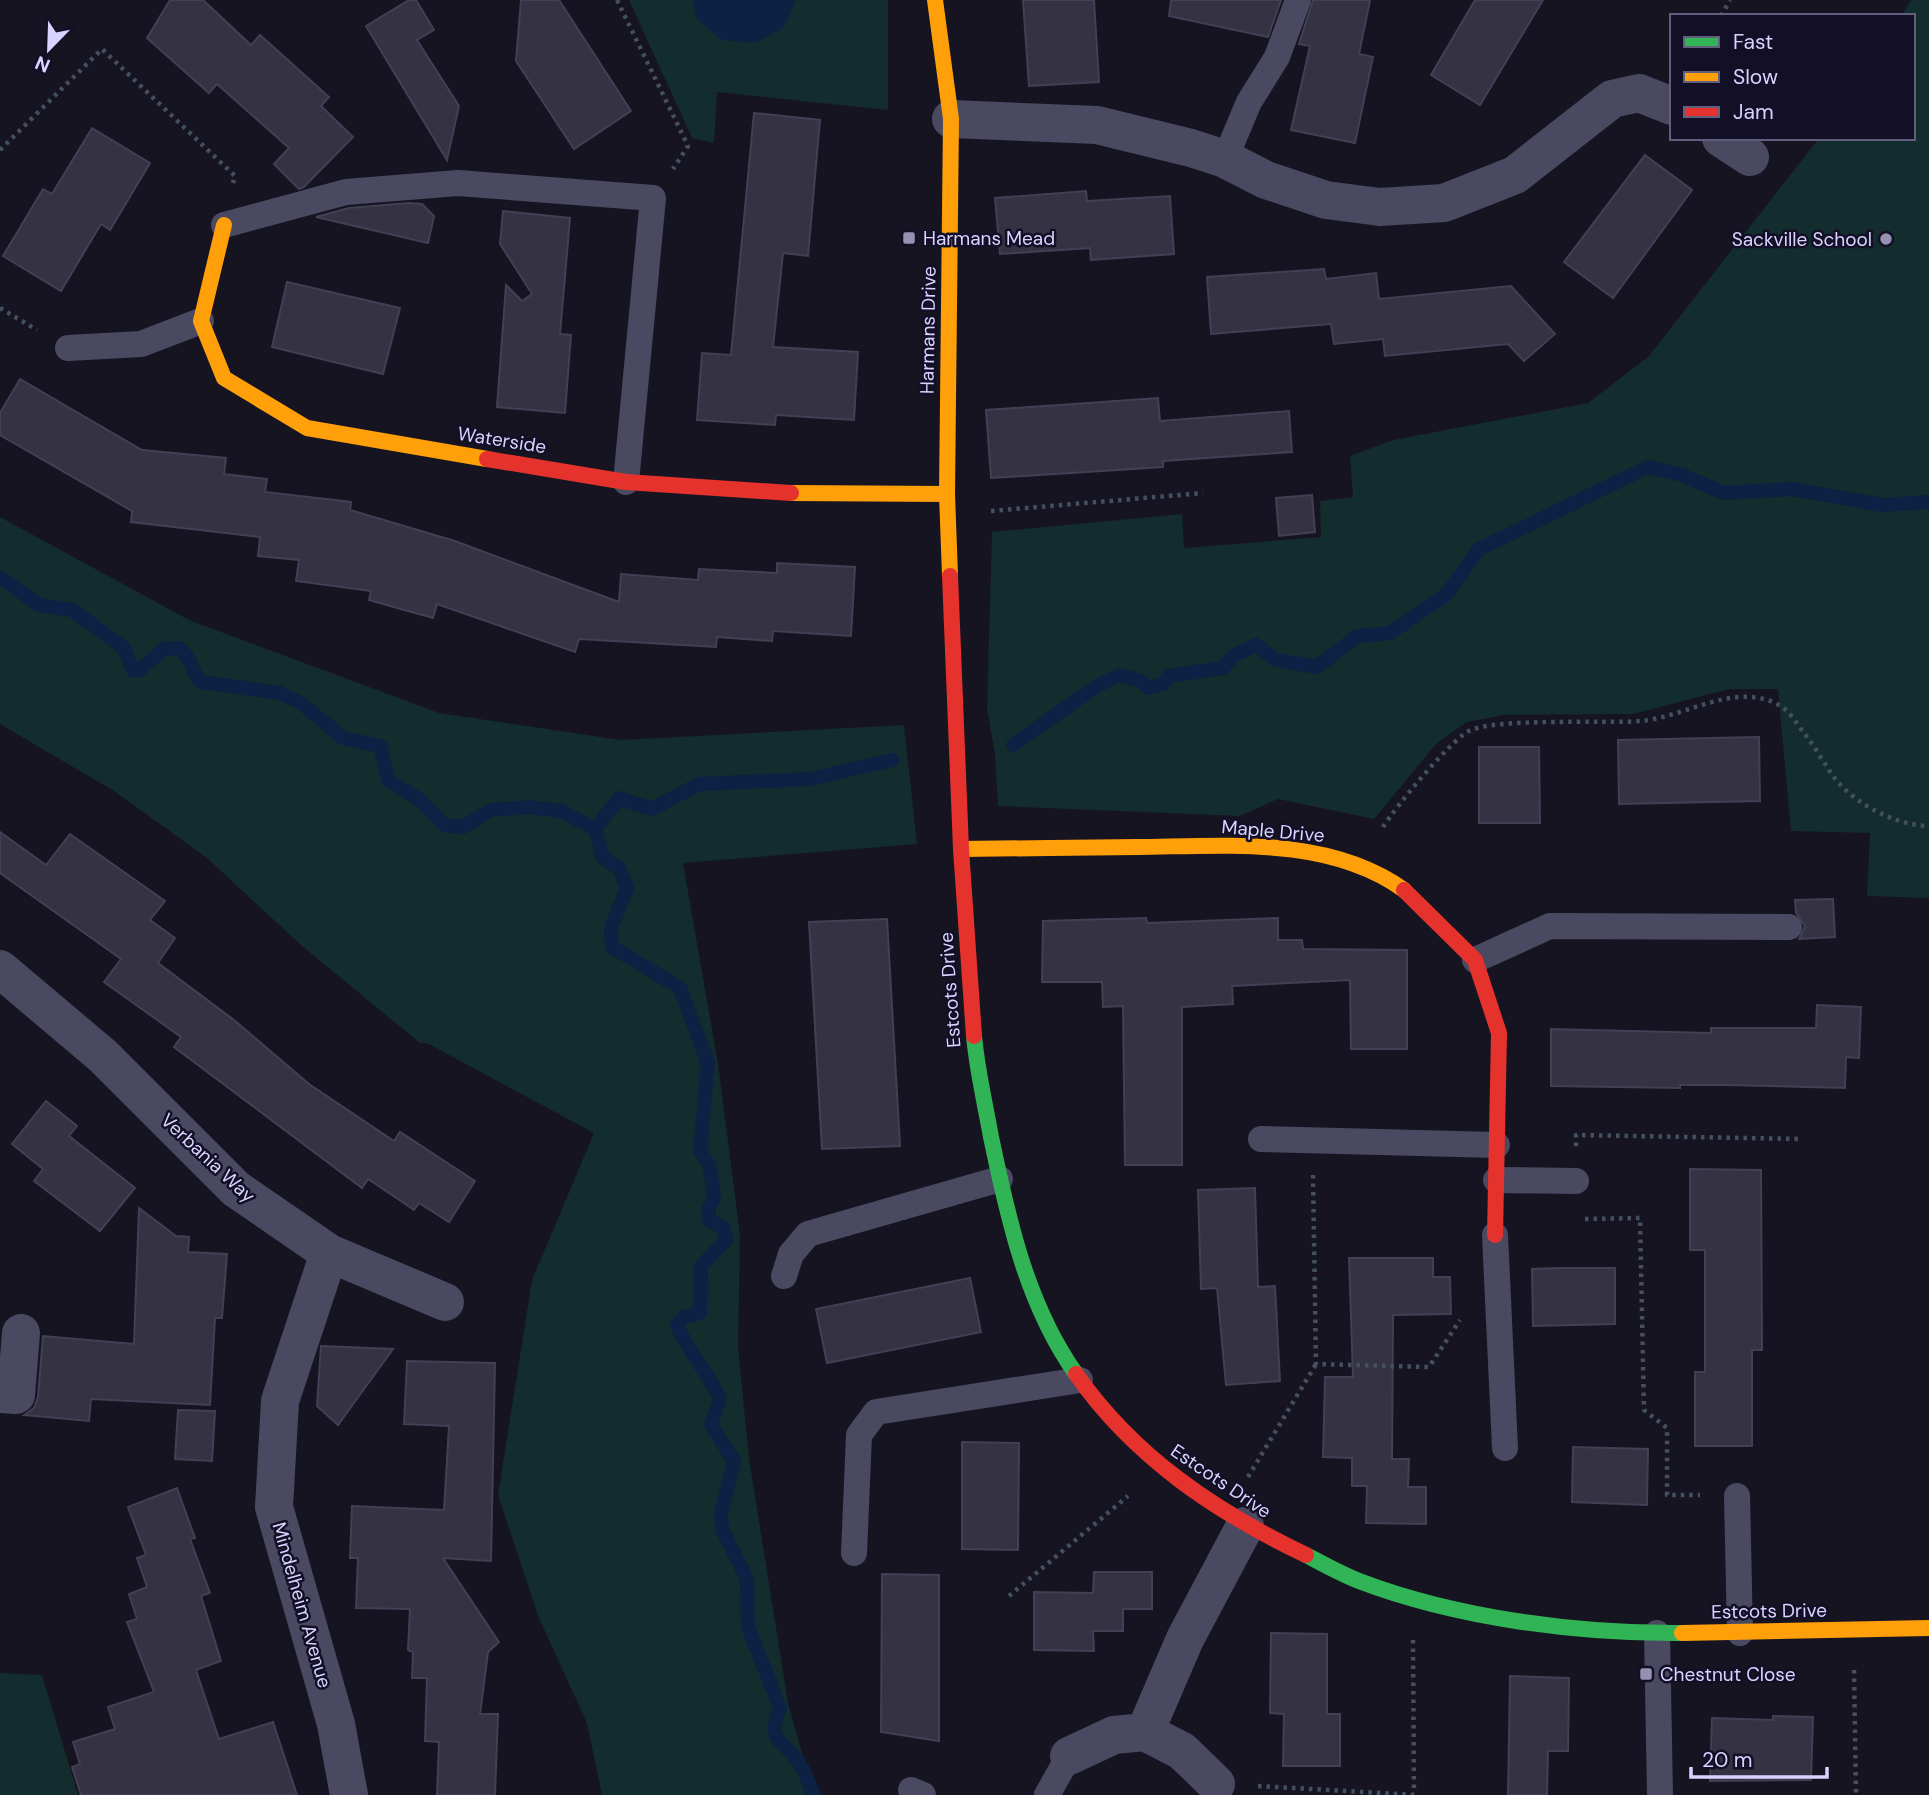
<svg xmlns="http://www.w3.org/2000/svg" width="1929" height="1795" font-family="'DM Sans',sans-serif">
  <rect width="100%" height="100%" fill="#161421"/>
  <!-- green -->
  <g fill="#132c2d">
    <path d="M629,0H888V110L717,92L714,143L692,138Z"/>
    <path d="M1911,0H1929V898L1867,896L1870,833L1791,831L1778,689H1730L1633,714L1504,715L1467,722L1437,743L1374,819L1278,799L1240,816L998,806L995,754L987,709L992,532L1182,514L1184,548L1321,537L1320,501L1353,497L1350,456L1393,440L1588,403L1649,356L1819,138H1913V16H1901Z"/>
    <path d="M0,517L189,620L439,713L621,740L904,725L917,844L683,863L718,1064L740,1235L738,1348L749,1458L788,1703L804,1760L820,1795H602L587,1723L538,1616L498,1495L532,1280L594,1133L427,1043H420L302,946L207,858L114,791L0,724Z"/>
    <path d="M0,1673L42,1675L78,1795H0Z"/>
  </g>
  <!-- water -->
  <path fill="#0d2144" d="M693,0H796L784,27L755,43L722,40L696,18Z"/>
  <g fill="none" stroke-linecap="round" stroke-linejoin="round">
    <!-- stream -->
    <g stroke="#0d2144" stroke-width="14">
      <path d="M0,577L39,605L72,610L124,648L133,670L138,671L164,649L179,648C192,658 191,671 201,682L280,693L301,703L343,738L380,746L388,780L420,800L444,825L463,827L491,810L529,807L561,811L595,829L603,858L619,868L627,888L611,928L612,947L680,988L708,1063L700,1150L709,1165L713,1186L714,1199L709,1207V1220L724,1228L726,1240L701,1266L700,1313L684,1317L677,1325C688,1352 708,1372 720,1399L711,1425L734,1461L721,1513L722,1529L747,1579L748,1627L780,1708C765,1743 784,1739 800,1764C806,1773 809,1785 814,1795"/>
      <path d="M1013,745L1097,686L1120,675L1141,681L1148,688L1163,684L1169,676L1223,668L1233,656L1256,645L1276,660L1317,667L1357,636L1390,633L1446,595L1479,549L1648,467L1682,475L1724,493L1792,489L1882,505L1929,502"/>
      <path d="M595,829L619,798L652,809L699,784L810,779L892,760"/>
    </g>
  </g>
  <!-- building -->
  <g fill="#343243" stroke="#433f54" stroke-width="2">
    <path d="M170,0H203L251,45L260,35L329,97L321,106L353,137L304,187L299,189L274,164L289,148L217,84L209,93L147,38Z"/>
    <path d="M409,0H416L434,30L417,40L459,106L447,160L366,26Z"/>
    <path d="M521,0H559L631,111L574,149L516,61Z"/>
    <path d="M1023,0H1094L1099,82L1029,86Z"/>
    <path d="M1171,0H1281L1268,37L1169,16Z"/>
    <path d="M1313,0H1370L1359,54L1373,57L1355,143L1291,130L1310,46L1299,44Z"/>
    <path d="M1475,0H1543L1480,105L1431,75Z"/>
    <path d="M754,113L820,120L808,256L783,253L773,347L858,352L854,420L776,415L775,425L697,420L702,353L731,355Z"/>
    <path d="M92,128L150,163L110,230L101,224L61,291L3,256L43,189L52,194Z"/>
    <path d="M1645,155L1692,190L1613,298L1564,262Z"/>
    <path d="M1086,191L1087,201L1170,196L1174,254L1091,260L1090,248L1000,254L995,198Z"/>
    <path d="M409,203L422,204L434,216L428,243L316,217L349,208Z"/>
    <path d="M503,211L570,218L560,334L571,335L565,413L497,407L506,285L522,301L532,294L500,244Z"/>
    <path d="M1324,269L1326,279L1376,273L1379,299L1511,286L1555,334L1524,361L1508,344L1385,356L1383,339L1334,344L1331,324L1211,334L1207,277Z"/>
    <path d="M287,282L400,308L383,374L272,347Z"/>
    <path d="M20,379L142,450L226,458L224,474L267,479L265,492L351,502L350,510L455,541L619,602L621,574L698,580L699,569L777,573V563L855,567L851,636L773,631L772,641L717,637L716,647L579,639L575,652L437,604L433,618L369,600L371,591L296,581L299,560L258,556L260,537L131,522L132,511L0,435V413Z"/>
    <path d="M1158,398L1160,421L1289,411L1292,452L1163,461V467L991,478L986,410Z"/>
    <path d="M1312,495L1315,532L1279,536L1276,498Z"/>
    <path d="M1759,737L1760,801L1619,804L1618,740Z"/>
    <path d="M1479,747H1539L1540,823H1479Z"/>
    <path d="M0,832L46,865L70,834L165,901L150,920L175,938L158,963L234,1020L309,1084L394,1141L400,1132L475,1181L449,1222L419,1203L414,1210L368,1179L362,1188L174,1047L181,1037L104,982L121,959L0,873Z"/>
    <path d="M1833,899L1835,937L1799,939L1805,926L1796,913L1795,900Z"/>
    <path d="M1146,918L1147,923L1278,918V940H1302L1303,949L1407,950V1049H1351L1350,980L1232,986L1233,1004L1182,1007V1165H1125L1123,1006L1103,1007L1102,982H1042L1043,921Z"/>
    <path d="M887,919L900,1146L822,1149L809,922Z"/>
    <path d="M1817,1005L1861,1007L1859,1058L1846,1057L1845,1088L1727,1085H1680V1088L1551,1086V1029L1711,1033V1028H1816Z"/>
    <path d="M46,1101L77,1126L69,1136L135,1188L100,1231L34,1181L43,1169L12,1144Z"/>
    <path d="M1690,1169L1761,1170L1762,1350H1752V1446H1695V1372H1705V1250H1690Z"/>
    <path d="M1255,1188L1258,1287L1275,1286L1280,1381L1226,1385L1217,1288L1201,1289L1198,1190Z"/>
    <path d="M139,1208L176,1236L189,1237L188,1252L227,1254L222,1318H215L210,1405L91,1399L89,1421L24,1415L34,1408L38,1397L43,1336L134,1344Z"/>
    <path d="M1349,1258H1433V1277H1450L1451,1314L1393,1315L1392,1459H1409L1408,1487H1426V1524L1366,1523L1367,1486H1352V1458L1323,1457L1325,1377H1353Z"/>
    <path d="M1557,1268H1615V1324L1533,1326L1532,1269Z"/>
    <path d="M970,1278L981,1332L827,1363L816,1309Z"/>
    <path d="M321,1346L393,1349L338,1425L317,1406Z"/>
    <path d="M407,1361L495,1363L491,1561L443,1558L499,1642L488,1652L480,1714H498L495,1795H437L439,1742L425,1741L427,1678H412L413,1652L408,1650L410,1609L356,1608L358,1558H350L352,1506L444,1510L449,1426L404,1424Z"/>
    <path d="M178,1410L215,1411L212,1461L175,1459Z"/>
    <path d="M962,1442L1019,1443L1018,1550L962,1549Z"/>
    <path d="M1573,1447L1648,1449L1647,1505L1572,1502Z"/>
    <path d="M177,1488L195,1538L190,1539L210,1593L201,1596L221,1661L196,1670L219,1739L273,1722L297,1795H81L72,1767L80,1764L73,1742L115,1729L108,1707L154,1692L127,1622L137,1619L129,1594L147,1587L137,1558L146,1555L128,1507Z"/>
    <path d="M1094,1572H1152V1609H1123V1631H1093L1094,1651L1034,1650V1592L1093,1593Z"/>
    <path d="M882,1574L939,1575V1741L881,1732Z"/>
    <path d="M1271,1633L1327,1634V1714H1340V1766H1283L1284,1714L1270,1713Z"/>
    <path d="M1510,1676L1569,1678L1568,1751H1548L1547,1795H1508Z"/>
    <path d="M1773,1716L1813,1717L1811,1780L1710,1781L1712,1718L1773,1720Z"/>
  </g>
  <g fill="none" stroke-linecap="round" stroke-linejoin="round">
    <!-- path -->
    <g stroke="#44505f" stroke-width="4.5" stroke-dasharray="3.5 5" stroke-linecap="butt">
      <path d="M617,0L688,146L673,169"/>
      <path d="M1721,16L1730,0"/>
      <path d="M0,150L102,49L235,176L233,183"/>
      <path d="M0,308L37,330"/>
      <path d="M991,511L1203,493"/>
      <path d="M1383,827C1397,805 1447,745 1467,732C1491,717 1606,724 1641,721C1686,717 1735,681 1779,705C1789,710 1797,724 1803,732C1815,746 1823,762 1833,776C1854,804 1895,825 1929,826"/>
      <path d="M1576,1146V1135L1802,1139"/>
      <path d="M1313,1175L1316,1364L1429,1367L1460,1320"/>
      <path d="M1585,1219L1640,1218L1644,1410L1667,1428V1495H1700"/>
      <path d="M1248,1477L1316,1364"/>
      <path d="M1009,1596L1128,1496"/>
      <path d="M1413,1640L1414,1793"/>
      <path d="M1854,1670L1856,1795"/>
      <path d="M1258,1786L1417,1795"/>
    </g>
    <!-- lane -->
    <g stroke="#4a4962" stroke-width="26">
      <path d="M1225,159L1249,102L1277,57L1298,0"/>
      <path d="M224,225L346,192L458,183L653,198L626,482"/>
      <path d="M68,348L141,344L201,321"/>
      <path d="M1475,960L1550,926L1789,927"/>
      <path d="M1261,1139L1497,1145"/>
      <path d="M1496,1180L1576,1181"/>
      <path d="M1495,1235L1505,1448"/>
      <path d="M784,1276L791,1254L808,1234L1000,1179"/>
      <path d="M1737,1496L1740,1633"/>
      <path d="M854,1553L859,1435L876,1412L1080,1380"/>
      <path d="M1657,1633L1660,1795"/>
      <path d="M911,1790L923,1795"/>
      <path d="M1047,1795L1069,1756"/>
    </g>
    <!-- street -->
    <g stroke="#4a4962" stroke-width="38">
      <path d="M951,119L1097,125L1191,148L1225,159L1266,180L1326,200L1380,207L1444,203L1515,175L1612,99L1639,93L1672,106"/>
      <path d="M1721,138L1750,157"/>
      <path d="M0,969L103,1056L236,1189L329,1253L445,1302"/>
      <path d="M329,1253L280,1401L274,1507L336,1724L349,1795"/>
      <path d="M0,1394L16,1395L21,1333"/>
      <path d="M1145,1732L1182,1751L1216,1784"/>
      <path d="M1069,1756L1114,1735L1145,1732L1185,1639L1245,1526"/>
    </g>
    <!-- fast -->
    <g stroke="#30b455" stroke-width="16">
      <path d="M974,1036C977,1070 985,1103 991,1137C1008,1219 1027,1305 1076,1374"/>
      <path d="M1306,1555C1323,1564 1341,1574 1359,1581C1456,1618 1578,1634 1682,1633"/>
    </g>
    <!-- slow -->
    <g stroke="#ff9f0a" stroke-width="16">
      <path d="M935,0L951,119L947,494L950,576"/>
      <path d="M224,225L201,321L224,378L307,428L487,459"/>
      <path d="M791,493L947,494"/>
      <path d="M961,849C1020,848 1079,848 1138,847C1226,846 1329,836 1404,890"/>
      <path d="M1682,1633L1929,1628"/>
    </g>
    <!-- jam -->
    <g stroke="#e5322d" stroke-width="16">
      <path d="M487,459L626,482L791,493"/>
      <path d="M950,576L961,849L974,1036"/>
      <path d="M1404,890L1475,960L1499,1033L1495,1235"/>
      <path d="M1076,1374C1134,1457 1216,1512 1306,1555"/>
    </g>
  </g>
  <!-- markers -->
  <g fill="#9591b1" stroke="#130f26" stroke-width="2.5">
    <rect x="902" y="231" width="14" height="14" rx="3.5"/>
    <circle cx="1886" cy="239" r="7"/>
    <rect x="1639" y="1667" width="14" height="14" rx="3.5"/>
  </g>
  <g text-anchor="middle" dominant-baseline="central" stroke-width="5" stroke-linejoin="round" paint-order="stroke">
    <!-- poi labels -->
    <g font-size="19" fill="#d9d4ff" stroke="#130f26" text-anchor="start">
      <text x="923" y="238">Harmans Mead</text>
      <text x="1872" y="239" text-anchor="end">Sackville School</text>
      <text x="1660" y="1674">Chestnut Close</text>
    </g>
    <!-- street labels -->
    <g font-size="19" fill="#d9d4ff" stroke="#130f26">
      <text transform="translate(928 330) rotate(-89)">Harmans Drive</text>
      <text transform="translate(502 440) rotate(9)">Waterside</text>
      <text transform="translate(1273 831) rotate(5)">Maple Drive</text>
      <text transform="translate(950 990) rotate(-94)">Estcots Drive</text>
      <text transform="translate(208 1158) rotate(43)">Verbania Way</text>
      <text transform="translate(1221 1481) rotate(34)">Estcots Drive</text>
      <text transform="translate(302 1605) rotate(74)">Mindelheim Avenue</text>
      <text transform="translate(1769 1611) rotate(-1)">Estcots Drive</text>
    </g>
  </g>
  <!-- legend -->
  <rect x="1670" y="14" width="245" height="126" fill="#130f26" stroke="#625e7d" stroke-width="2"/>
  <rect x="1684" y="37" width="35" height="10" fill="#30b455" stroke="#625e7d" stroke-width="2"/>
  <text x="1733" y="49" font-size="21" fill="#d9d4ff">Fast</text>
  <rect x="1684" y="72" width="35" height="10" fill="#ff9f0a" stroke="#625e7d" stroke-width="2"/>
  <text x="1733" y="84" font-size="21" fill="#d9d4ff">Slow</text>
  <rect x="1684" y="107" width="35" height="10" fill="#e5322d" stroke="#625e7d" stroke-width="2"/>
  <text x="1733" y="119" font-size="21" fill="#d9d4ff">Jam</text>
  <!-- north arrow -->
  <g transform="translate(49 49) rotate(203)" stroke="#130f26" stroke-width="5" paint-order="stroke">
  <path d="M0-5L12 26L0 18L-12 26Z" fill="#d9d4ff"/>
  <text y="-10" font-size="19" font-weight="bold" text-anchor="middle" fill="#d9d4ff">N</text>
  </g>
  <!-- scale -->
  <path d="M1691 1767v10h136v-10" fill="none" stroke="#d9d4ff" stroke-width="3.5"/>
  <text x="1702" y="1767" font-size="21" fill="#d9d4ff" stroke="#130f26" stroke-width="5" paint-order="stroke">20 m</text>
</svg>
